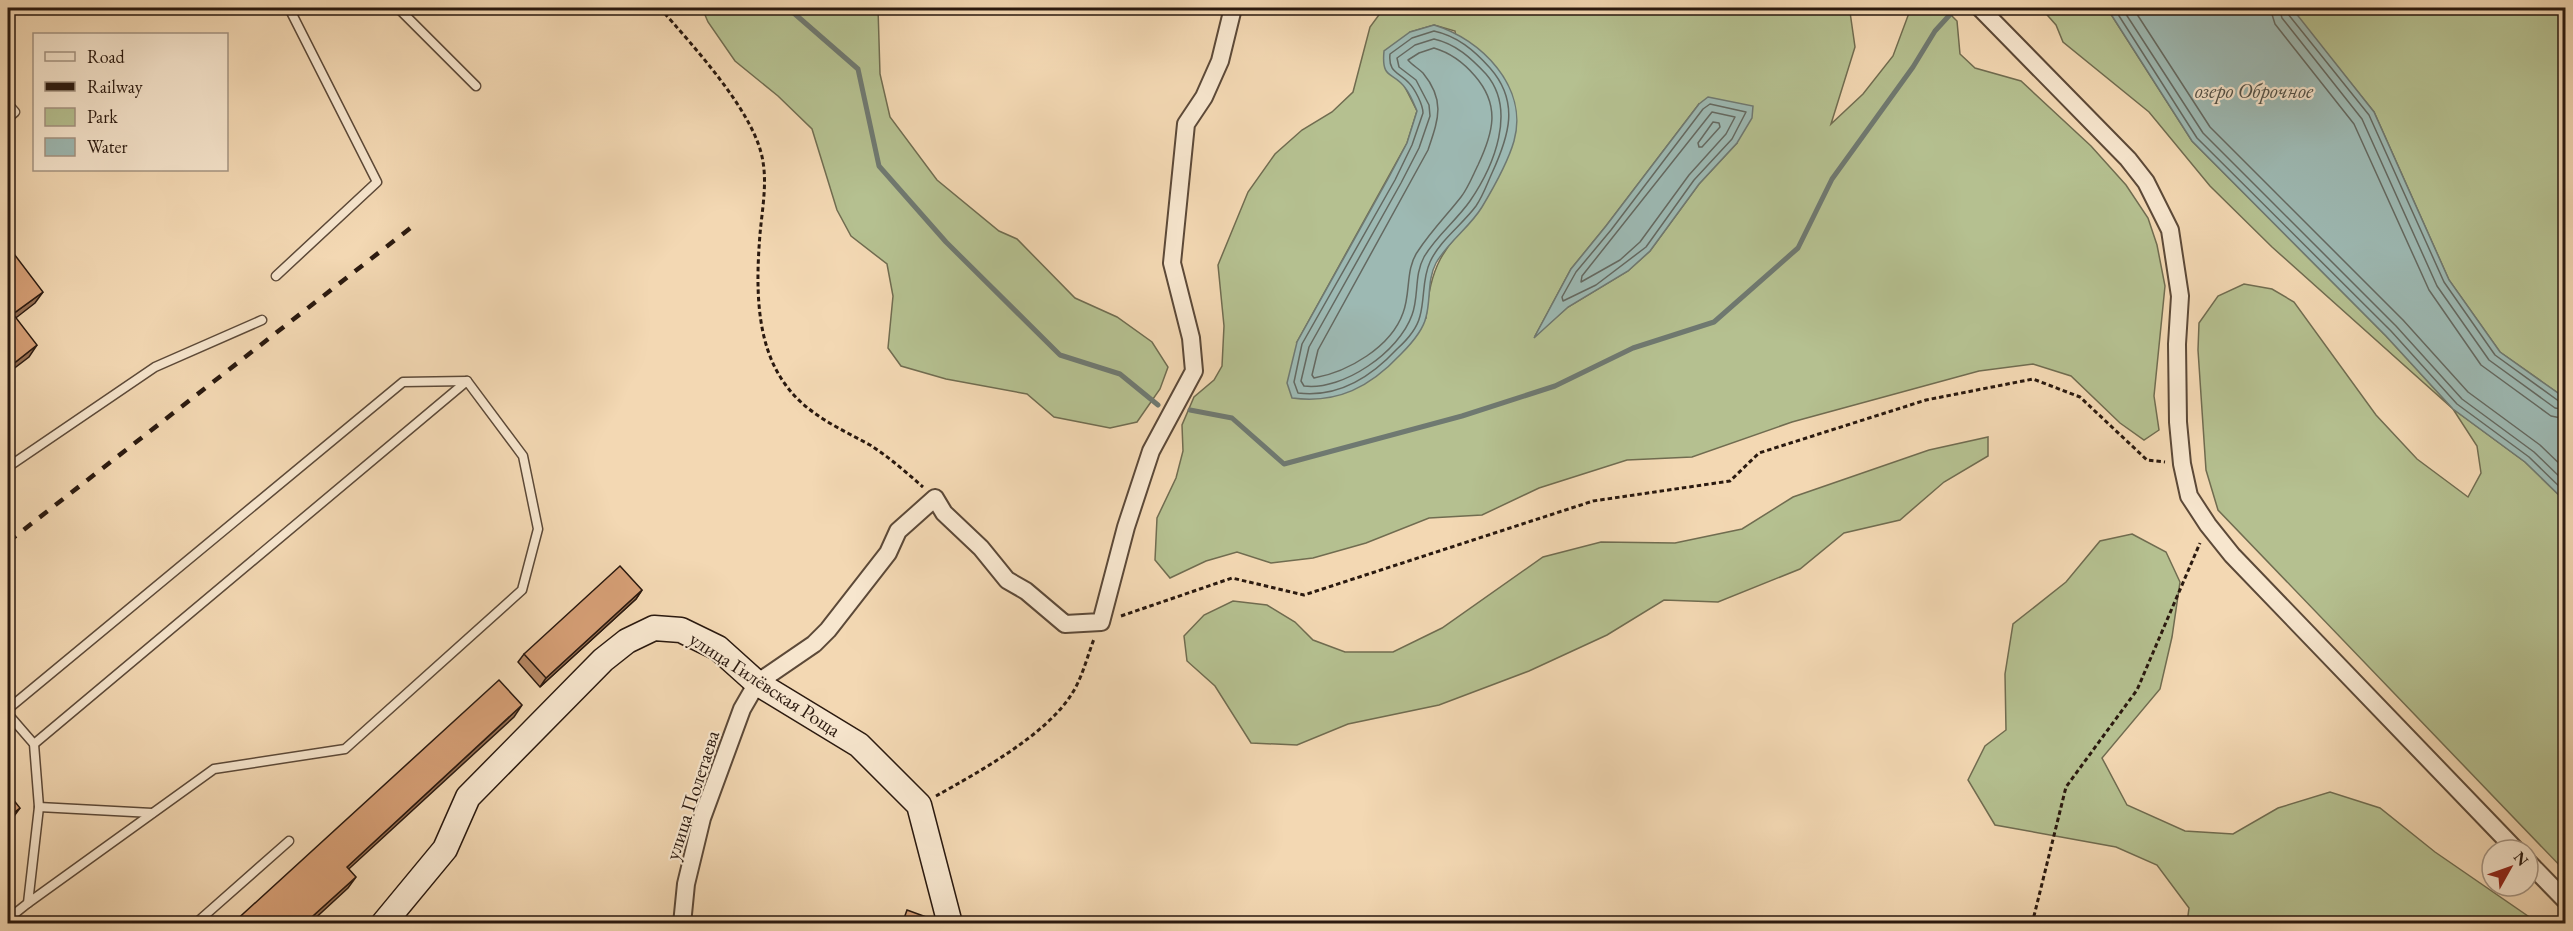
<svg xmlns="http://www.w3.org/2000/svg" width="2573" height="931" font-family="'EB Garamond',serif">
  <rect width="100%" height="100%" fill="#f3d8b3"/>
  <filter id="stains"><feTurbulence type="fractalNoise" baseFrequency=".00333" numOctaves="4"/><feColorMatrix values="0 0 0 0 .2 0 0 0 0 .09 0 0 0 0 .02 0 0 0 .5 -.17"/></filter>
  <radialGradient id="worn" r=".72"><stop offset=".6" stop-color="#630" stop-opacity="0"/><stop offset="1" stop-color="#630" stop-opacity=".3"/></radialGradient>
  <!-- green -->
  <g fill="#b5c090" stroke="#706c50" stroke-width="1.5" fill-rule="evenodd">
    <path d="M702,8H878L880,74L890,117L937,180L999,231L1017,239L1075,298L1117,317L1152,342L1168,367L1160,389L1137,422L1110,428L1054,417L1027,394L946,379L901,366L888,348L893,296L887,264L851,236L837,210L812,129L778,96L735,61L708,22Z"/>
    <path d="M1384,8H1852L1850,12L1855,47L1831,124L1863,94L1893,56L1909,13L1923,8H1944L1957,21L1960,54L1975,68L2021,81L2091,146L2126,185L2148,218L2157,245L2165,286L2154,396L2159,430L2144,440L2120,423L2071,376L2033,364L1979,371L1792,422L1692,457L1627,460L1539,488L1482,515L1429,518L1366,543L1313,558L1271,563L1237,552L1206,561L1170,578L1155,560L1157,518L1176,478L1183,451L1182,425L1194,397L1214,380L1222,366L1224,326L1218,265L1248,192L1275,154L1302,130L1332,112L1353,92L1370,27ZM1434,25L1455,31L1481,208C1445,248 1430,262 1426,318L1297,342L1407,143L1417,111L1405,87L1410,32ZM1699,104L1737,143L1699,184L1650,251L1628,271L1568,307L1535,336L1571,269L1606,226Z"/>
    <path d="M2041,8H2107L2192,141L2386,336L2453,409L2525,462L2565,501V871L2218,510L2206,470L2198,350L2199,323L2218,296L2244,284L2272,289L2294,302L2376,415L2417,459L2468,497L2481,473L2477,446L2453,409L2272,247L2210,186L2149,112L2063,42L2056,25Z"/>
    <path d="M2290,8H2565V398L2500,352L2449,280L2374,112Z"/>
    <path d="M1988,437V456L1944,482L1900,520L1844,533L1800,569L1718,602L1664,600L1607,635L1529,671L1439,705L1348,724L1297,745L1251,743L1215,686L1187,661L1184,636L1204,615L1233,601L1267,605L1295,622L1313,640L1345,652H1393L1442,628L1543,557L1601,542L1675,543L1742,529L1793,497L1929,450Z"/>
    <path d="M2132,534L2166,552L2180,582L2172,637L2160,689L2102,758L2127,805L2185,831L2233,834L2278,808L2330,792L2380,808L2435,852L2538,923H2187L2189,908L2157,865L2116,847L1995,825L1968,780L1985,746L2006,730L2005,674L2013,624L2066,582L2100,541Z"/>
  </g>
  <!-- water -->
  <g fill="#9db9b3" stroke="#6f7971" stroke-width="1.5">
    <path d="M2107,8H2290L2295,12L2374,112L2449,280L2500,352L2565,398V501L2525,462L2453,409L2386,336L2192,141Z"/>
    <path d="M1434,25C1481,39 1529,87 1514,141C1508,162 1494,187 1482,207C1470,227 1448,242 1436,263C1427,280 1431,299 1426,317C1423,331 1411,344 1401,354C1370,387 1338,404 1292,398L1287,383L1297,342L1389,177L1407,143L1417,111C1414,104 1411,96 1406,89C1394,71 1381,81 1384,51L1410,32Z"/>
    <path d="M1708,97L1753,106L1752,118L1737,143L1699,184L1650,251L1628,271L1568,307L1534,338L1571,269L1606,226L1699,104Z"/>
  </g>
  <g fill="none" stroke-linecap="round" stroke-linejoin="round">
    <!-- shore -->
    <g stroke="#646961" stroke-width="1.5">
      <path d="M2114,8L2197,138L2391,331L2457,404L2529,457L2566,493"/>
      <path d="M2122,8L2203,133L2396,326L2462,399L2534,452L2566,483"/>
      <path d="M2133,8L2210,127L2403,320L2468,392L2540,445L2566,470"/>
      <path d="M2270,8L2275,24L2354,124L2429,290L2481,365L2551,416L2566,419"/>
      <path d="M2279,8L2282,18L2362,119L2437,286L2489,360L2555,408L2566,410"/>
      <path d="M2287,8L2288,14L2369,115L2444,282L2495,355L2560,402L2566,403"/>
      <path d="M1434,31C1457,36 1474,50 1490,68C1520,102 1509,136 1492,173C1487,184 1483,196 1476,206C1462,225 1440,240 1430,262C1422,279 1425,298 1420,316C1417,329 1407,340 1397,349C1371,377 1338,398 1298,393L1294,382L1302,344L1395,180L1412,145L1423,113C1423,105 1415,89 1409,83C1399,72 1388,73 1390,54L1412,38Z"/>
      <path d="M1434,39C1456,44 1471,58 1486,74C1517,110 1494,166 1470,201C1456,221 1436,236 1424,257C1414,275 1419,297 1412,315C1399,352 1343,391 1304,386L1301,381L1309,347L1401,183L1419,148L1430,116L1429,105L1416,80L1399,67L1397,58L1415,45Z"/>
      <path d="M1434,48C1451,53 1464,63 1475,76C1501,106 1493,133 1478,165C1473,175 1468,188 1461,197C1447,215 1431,231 1418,251C1405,269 1411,293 1403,313C1391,347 1348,372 1314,378L1312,375L1318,350L1428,150C1438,120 1446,101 1423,73C1418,68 1412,65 1408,60L1419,53Z"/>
      <path d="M1710,104L1746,112L1732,139L1694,180L1646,247L1596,285L1563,301L1562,297L1576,272L1611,230L1703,109Z"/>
      <path d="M1712,112L1735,117L1726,134L1689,175L1640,242L1620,260L1581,282L1582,276Z"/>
      <path d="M1713,122L1719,123L1720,127L1702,147H1699L1698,143Z"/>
    </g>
    <!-- stream -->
    <g stroke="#6f7971" stroke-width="5">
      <path d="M788,8L858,69L879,166L946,242L1060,355L1120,374L1158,405"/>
      <path d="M1190,410L1232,418L1284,464L1462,416L1555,386L1633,348L1714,322L1798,248L1832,179L1913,67L1935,31L1956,8"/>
    </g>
    <defs>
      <g id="lane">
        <path d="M398,8L476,86"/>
        <path d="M8,104L15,112L8,118"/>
        <path d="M276,276L377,182L289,8"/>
        <path d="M8,467L155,367L262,320"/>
        <path d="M8,709L403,382L467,381"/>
        <path d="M8,714L34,744L39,807L28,903L8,919"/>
        <path d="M39,807L152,813"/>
        <path d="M28,903L214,769L345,749L522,590L538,529L523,456L467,381L34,744"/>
        <path d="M195,924L289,841"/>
      </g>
      <g id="street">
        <path d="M1980,8L2128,159L2146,182L2170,230L2180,296L2177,344L2178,422L2182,464L2189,496L2208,525L2232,555L2516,850"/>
        <path d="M2528,862L2566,901"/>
        <path d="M682,924L686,884L702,818L742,709L757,683L814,644L828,630L888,553L898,531L935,498L944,513L981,548L1007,580L1026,591L1065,624L1101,622L1126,527L1151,451L1194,371L1191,338L1172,263L1186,124L1204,97L1220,61L1233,8"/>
      </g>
      <path id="secondary" d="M383,924L445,849L468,797L603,660L627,641L654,628L681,630L718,648L757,683L859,745L919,805L950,924"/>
    </defs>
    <!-- lane casing -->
    <use href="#lane" stroke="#5c4938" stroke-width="11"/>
    <!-- street casing -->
    <use href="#street" stroke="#5c4938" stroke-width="20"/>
    <!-- secondary casing -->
    <use href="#secondary" stroke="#2a190f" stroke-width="27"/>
    <!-- path -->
    <g stroke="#2a190f" stroke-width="3" stroke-dasharray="4.5 3" stroke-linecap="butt">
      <path d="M660,8C692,45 756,113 763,162C767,185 762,211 760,234C756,284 755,343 785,384C806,414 839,428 870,445C889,457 907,473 923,487"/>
      <path d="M1121,616L1232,578L1304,595L1593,501L1730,481L1759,453L1926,400L2033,379L2080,397L2147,460L2165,462"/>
      <path d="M936,796C977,773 1046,735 1071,695C1082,679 1087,657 1094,639"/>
      <path d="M2032,924L2066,787L2137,690L2200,543"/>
    </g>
    <!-- lane -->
    <use href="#lane" stroke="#f7e6ce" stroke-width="8"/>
    <!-- street -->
    <use href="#street" stroke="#f7e6ce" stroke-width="16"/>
    <!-- secondary -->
    <use href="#secondary" stroke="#f7e6ce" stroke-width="24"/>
    <!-- rail -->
    <path stroke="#2a190f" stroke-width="4.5" stroke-dasharray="10 10" stroke-linecap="butt" d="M8,542L413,226"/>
  </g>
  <!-- wall -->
  <path fill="#b88965" stroke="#2a190f" stroke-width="1.5" d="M642,590L636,599L540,687L518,662L524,654Z"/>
  <!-- shaded-wall -->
  <g fill="#966f53" stroke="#2a190f" stroke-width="1.5">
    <path d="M43,292L35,303L8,324L13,314Z"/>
    <path d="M37,345L29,357L8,373V368Z"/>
    <path d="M642,590L636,599L540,687L546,678Z"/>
    <path d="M522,705L514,717L339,878L347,867Z"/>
    <path d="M20,808L12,819L8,822V817Z"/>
    <path d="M356,877L348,888L309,924H304Z"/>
  </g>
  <!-- building -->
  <g fill="#d69f76" stroke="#2a190f" stroke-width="1.5">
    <path d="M8,246L43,292L13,314L37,345L8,368Z"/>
    <path d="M620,566L642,590L546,678L524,654Z"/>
    <path d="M499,680L522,705L347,867L356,877L304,924H232Z"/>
    <path d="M8,793L20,808L8,817Z"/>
    <path d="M907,910L929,918L927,924H902Z"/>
    <path d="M90,917L96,924H83Z"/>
  </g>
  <g text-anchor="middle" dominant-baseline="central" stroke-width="4.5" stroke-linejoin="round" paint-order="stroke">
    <!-- street labels -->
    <g font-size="20" fill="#2a190f" stroke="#f7e6ce">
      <text transform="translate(765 684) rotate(33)">улица Гилёвская Роща</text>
      <text transform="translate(692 795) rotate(-72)">улица Полетаева</text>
    </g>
    <!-- water labels -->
    <g font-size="21" font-style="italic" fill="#525148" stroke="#f7e6ce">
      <text x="2254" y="90">озеро Оброчное</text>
    </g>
  </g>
  <!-- margin -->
  <rect width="2573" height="931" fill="none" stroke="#f3d8b3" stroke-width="30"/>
  <rect x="9" y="9" width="2555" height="913" fill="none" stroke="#2a190f" stroke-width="3"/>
  <rect x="15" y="15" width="2543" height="901" fill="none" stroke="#2a190f" stroke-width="1.5"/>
  <!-- legend -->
  <rect x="33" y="33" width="195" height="138" fill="#f7e6ce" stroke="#a59482" stroke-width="1.5"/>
  <rect x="45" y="52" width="30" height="9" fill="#f7e6ce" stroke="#a59482" stroke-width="1.5"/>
  <text x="87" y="63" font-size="18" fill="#2a190f">Road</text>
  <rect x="45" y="82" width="30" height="9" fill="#2a190f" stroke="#a59482" stroke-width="1.5"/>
  <text x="87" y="93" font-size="18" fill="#2a190f">Railway</text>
  <rect x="45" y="108" width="30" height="18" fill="#b5c090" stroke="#a59482" stroke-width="1.5"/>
  <text x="87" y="123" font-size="18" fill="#2a190f">Park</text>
  <rect x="45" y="138" width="30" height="18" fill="#9db9b3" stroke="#a59482" stroke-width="1.5"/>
  <text x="87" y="153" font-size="18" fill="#2a190f">Water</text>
  <!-- north arrow -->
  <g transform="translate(2510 868) rotate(50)"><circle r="28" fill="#f7e6ce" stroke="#a59482" stroke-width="1.5"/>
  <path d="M0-4.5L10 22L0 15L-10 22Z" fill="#8f2418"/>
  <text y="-9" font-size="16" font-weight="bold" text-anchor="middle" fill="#2a190f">N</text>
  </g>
  <rect width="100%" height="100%" filter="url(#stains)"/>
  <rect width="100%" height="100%" fill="url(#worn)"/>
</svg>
